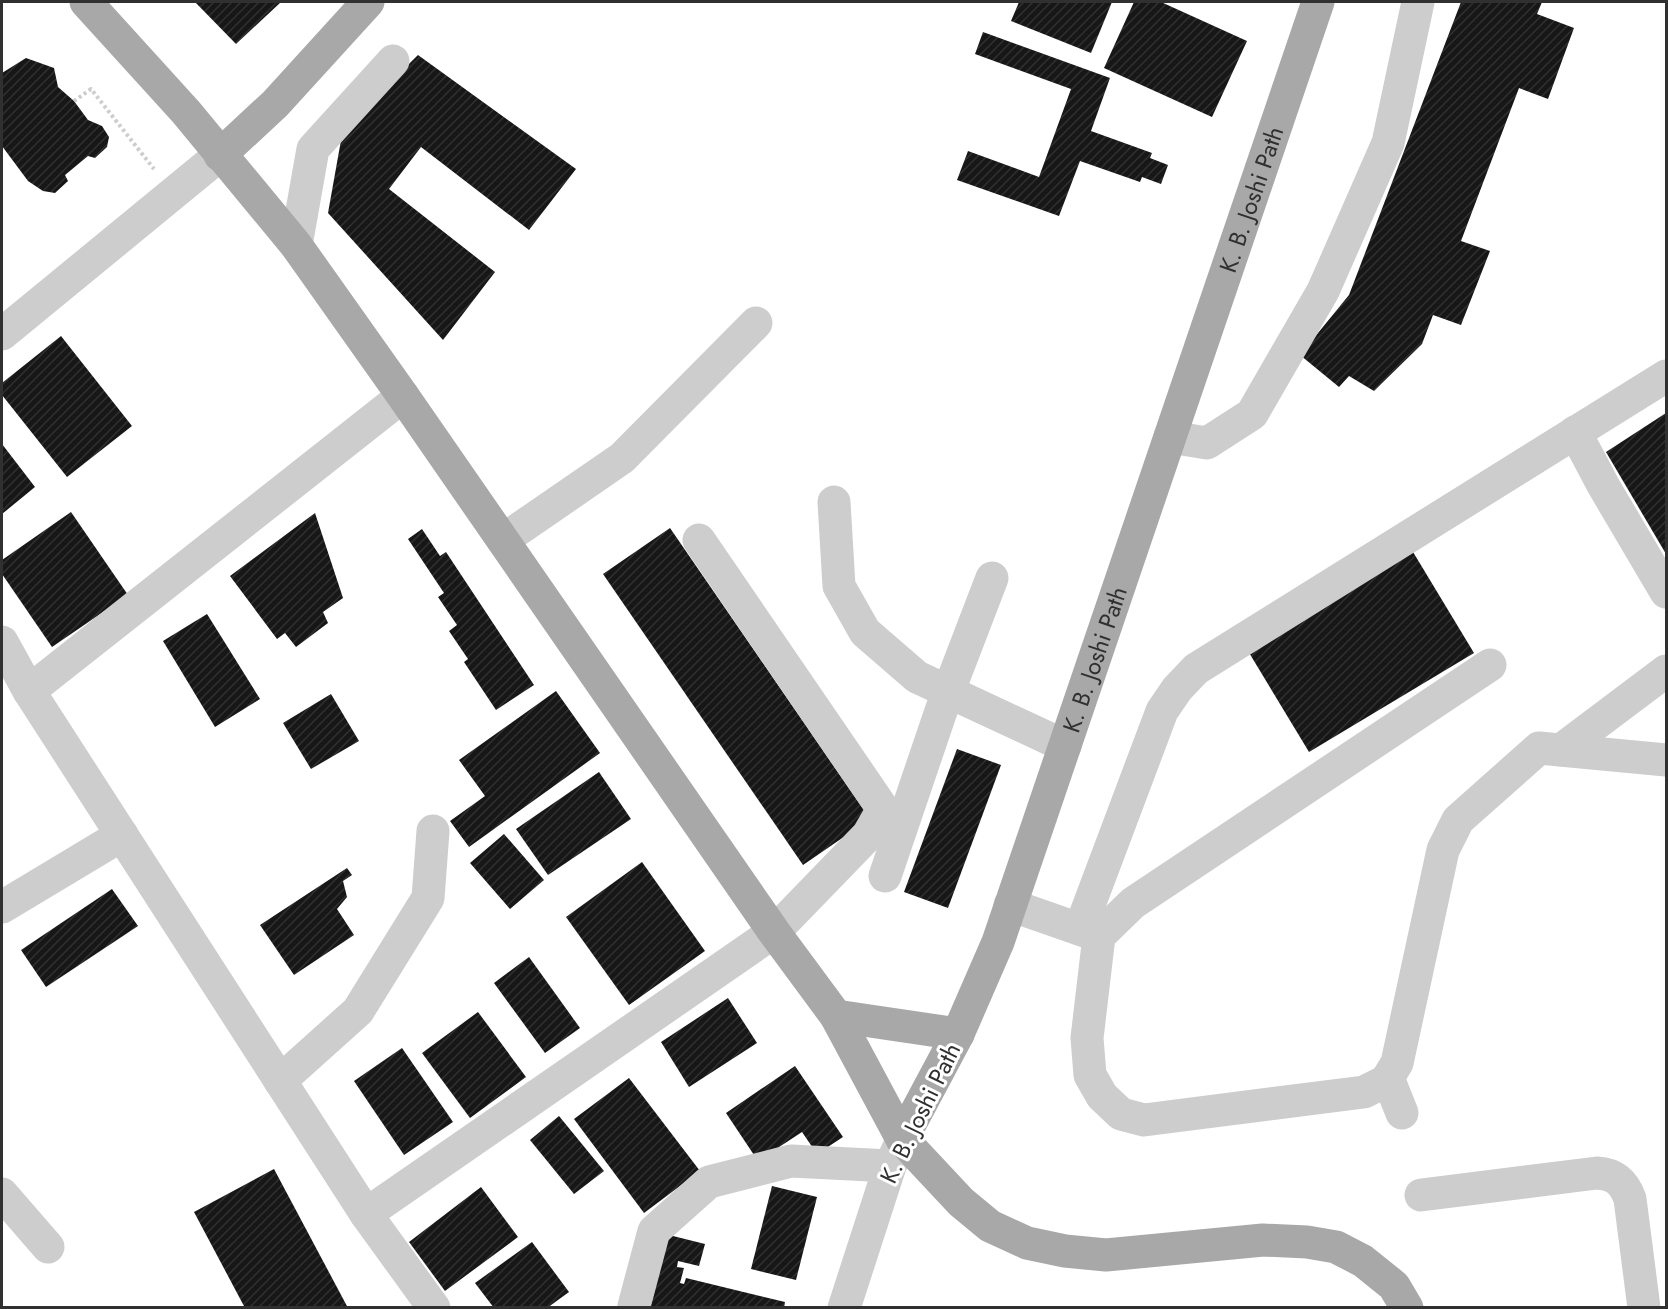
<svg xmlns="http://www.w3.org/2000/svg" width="1668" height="1309" font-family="Jost,sans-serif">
  <defs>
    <pattern id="building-hatch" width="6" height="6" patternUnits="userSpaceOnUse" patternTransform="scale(1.5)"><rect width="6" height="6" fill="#171717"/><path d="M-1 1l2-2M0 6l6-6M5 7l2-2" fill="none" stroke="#303030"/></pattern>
  </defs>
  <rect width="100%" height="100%" fill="#fff"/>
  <!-- building -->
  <g fill="url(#building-hatch)">
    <path d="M195,2H281L236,44Z"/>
    <path d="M1019,2H1112L1091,53L1011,21Z"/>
    <path d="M1134,2H1161L1247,41L1212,117L1104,68Z"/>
    <path d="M1461,2H1542L1537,14L1574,28L1548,99L1519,88L1461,241L1490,251L1461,325L1433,315L1422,344L1374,391L1349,376L1339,387L1300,355L1349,295Z"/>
    <path d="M983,32L1110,78L1091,131L1152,153L1150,158L1168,165L1161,184L1142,177L1140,182L1080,161L1059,216L957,180L968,151L1039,177L1071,89L975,54Z"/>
    <path d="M418,55L576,169L529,230L421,147L389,189L495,272L443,340L328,213L343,129Z"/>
    <path d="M26,58L54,68L58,87L74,101L88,120L102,126L109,137L107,147L95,158L88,156L65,175L68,181L55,193L43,191L28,181L2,146V73Z"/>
    <path d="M61,336L132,426L67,477L2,395V383Z"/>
    <path d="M1666,413V554L1606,452Z"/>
    <path d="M2,444L35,487L2,514Z"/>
    <path d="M71,512L128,595L52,647L2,574V560Z"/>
    <path d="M315,513L343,598L323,612L328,623L296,647L285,633L277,639L230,576Z"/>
    <path d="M670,528L870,819L803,865L603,574Z"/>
    <path d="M422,529L440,556L446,552L534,685L496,710L464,662L468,659L449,631L457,625L438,597L444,593L408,539Z"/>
    <path d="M1410,547L1474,653L1309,752L1245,646Z"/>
    <path d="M207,614L260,699L215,727L163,641Z"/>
    <path d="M556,691L600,753L469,847L450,821L485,796L459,760Z"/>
    <path d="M331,694L359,741L311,769L283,723Z"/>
    <path d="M957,749L1001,765L948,908L904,892Z"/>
    <path d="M599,772L631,819L548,875L516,829Z"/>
    <path d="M504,834L544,880L510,909L470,863Z"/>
    <path d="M642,862L705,951L629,1005L566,917Z"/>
    <path d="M347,868L352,875L343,881L347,897L337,909L354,935L294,975L260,925Z"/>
    <path d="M112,889L138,926L46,987L21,950Z"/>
    <path d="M529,957L580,1028L545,1053L494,983Z"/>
    <path d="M728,998L757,1043L689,1087L661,1042Z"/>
    <path d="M478,1012L526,1077L470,1118L422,1053Z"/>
    <path d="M402,1048L453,1122L404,1155L354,1081Z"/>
    <path d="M795,1066L843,1137L817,1154L802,1132L758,1161L726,1113Z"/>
    <path d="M629,1078L700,1171L644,1213L574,1119Z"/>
    <path d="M559,1116L604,1171L574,1194L530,1140Z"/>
    <path d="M274,1169L348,1308H245L194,1212Z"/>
    <path d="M772,1186L817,1197L796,1280L751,1269Z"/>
    <path d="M481,1187L518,1237L445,1291L409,1242Z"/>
    <path d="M669,1235L705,1244L699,1266L678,1261L677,1267L684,1268L680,1283L684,1284L686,1278L785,1302L784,1308H650Z"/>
    <path d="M532,1242L569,1292L547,1308H494L475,1283Z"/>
  </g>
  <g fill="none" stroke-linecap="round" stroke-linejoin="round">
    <!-- path -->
    <path stroke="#cdcdcd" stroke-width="4" stroke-dasharray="3 3" stroke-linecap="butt" d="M74,101L91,89L154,169"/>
    <!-- minor -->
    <g stroke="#cdcdcd" stroke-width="33">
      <path d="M296,245L313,149L393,61"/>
      <path d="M2,334L220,155"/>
      <path d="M1575,432L1603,485L1666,592"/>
      <path d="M1170,437L1207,443L1252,414L1323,291L1388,143L1418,2"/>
      <path d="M834,502L839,586L865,632L917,677L1065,746"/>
      <path d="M503,540L622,458L756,323"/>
      <path d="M2,642L29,691L366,1214L434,1308"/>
      <path d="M1490,665L1133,903L1099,936L1087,1038L1090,1075L1102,1096L1121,1114L1144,1120L1364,1092L1386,1081L1397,1063L1443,850L1458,820L1539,748L1666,760"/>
      <path d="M29,691L403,396"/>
      <path d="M1561,750L1666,671"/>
      <path d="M885,876L941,711L992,578"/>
      <path d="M1010,905L1099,936"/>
      <path d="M2,907L122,835"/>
      <path d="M1080,929L1162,711L1177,689L1196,669L1666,376"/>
      <path d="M1388,1078L1402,1113"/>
      <path d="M280,1081L358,1011L428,898L433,831"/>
      <path d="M2,1194L48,1247"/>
      <path d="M1421,1195L1597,1173C1615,1174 1624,1182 1630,1199L1644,1308"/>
      <path d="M366,1214L774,932L868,835L883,809L699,540"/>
      <path d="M634,1306L654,1231L709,1182L791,1161L890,1166"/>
      <path d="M844,1308L890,1166L899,1147"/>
    </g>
    <!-- major -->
    <g stroke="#a8a8a8" stroke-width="33">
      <path d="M86,2L186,112L296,245L403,396L774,932L836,1016L902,1139L961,1202L990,1226L1027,1243L1065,1251L1106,1255L1263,1240L1307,1242L1336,1247L1363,1261L1394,1286L1407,1308"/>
      <path d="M220,155L275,104L368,2"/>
      <path d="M836,1016L958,1034"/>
      <path id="s1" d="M902,1139L958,1034L998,942L1318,2"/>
    </g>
  </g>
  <g text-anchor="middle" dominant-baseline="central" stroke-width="6" stroke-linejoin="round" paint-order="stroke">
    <!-- street labels -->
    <g font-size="24" fill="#303030" stroke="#fff">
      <text stroke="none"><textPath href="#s1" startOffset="1004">K. B. Joshi Path</textPath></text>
      <text stroke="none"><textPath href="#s1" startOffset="518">K. B. Joshi Path</textPath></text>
      <text transform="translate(920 1113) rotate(-64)">K. B. Joshi Path</text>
    </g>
  </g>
  <!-- border -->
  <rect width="1668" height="1309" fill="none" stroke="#303030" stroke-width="6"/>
</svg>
